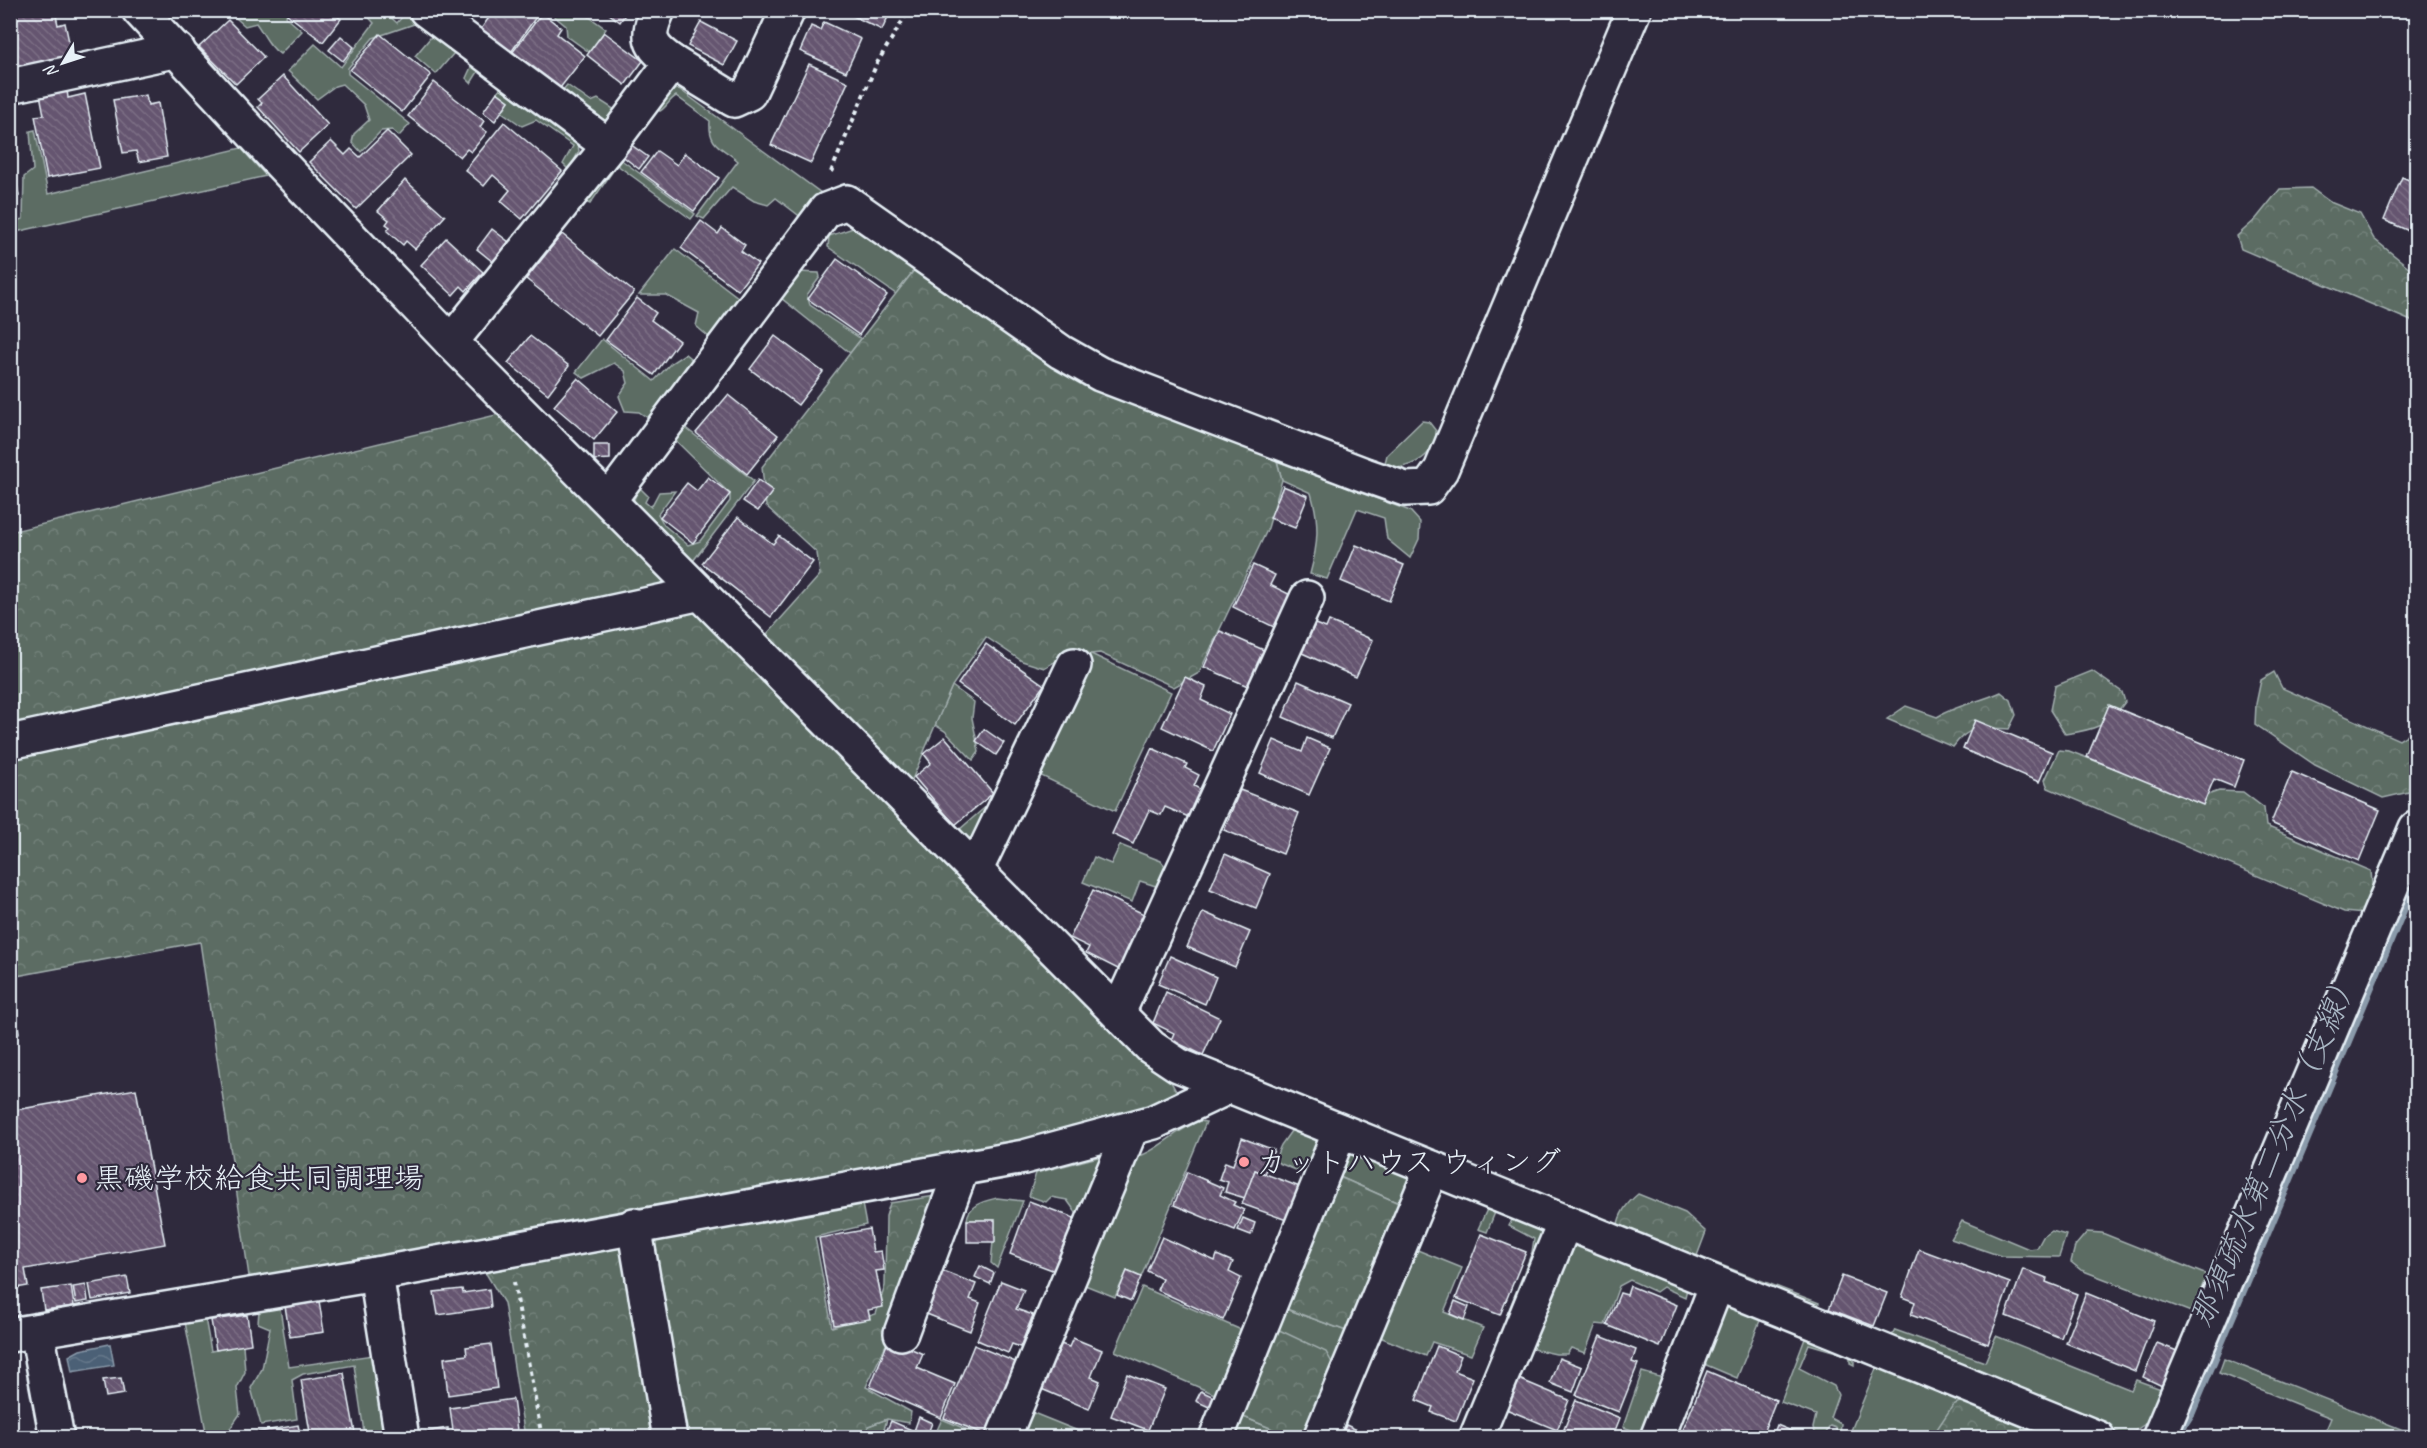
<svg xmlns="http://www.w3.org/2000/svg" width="2427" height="1448" font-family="Caveat,'Klee One',sans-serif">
  <defs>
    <pattern id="forest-crowns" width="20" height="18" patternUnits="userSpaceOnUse" patternTransform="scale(1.5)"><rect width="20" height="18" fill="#5b6c63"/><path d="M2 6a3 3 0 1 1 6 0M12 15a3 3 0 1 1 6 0" fill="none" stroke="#73817a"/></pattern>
    <pattern id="water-waves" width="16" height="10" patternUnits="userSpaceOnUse" patternTransform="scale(1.5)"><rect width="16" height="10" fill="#4b6076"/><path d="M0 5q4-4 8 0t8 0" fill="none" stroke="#65778a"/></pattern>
    <pattern id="building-back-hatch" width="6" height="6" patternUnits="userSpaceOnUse" patternTransform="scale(1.5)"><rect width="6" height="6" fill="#65556f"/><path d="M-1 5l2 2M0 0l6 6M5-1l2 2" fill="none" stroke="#7b6e84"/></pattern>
  </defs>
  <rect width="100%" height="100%" fill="#2f2a3d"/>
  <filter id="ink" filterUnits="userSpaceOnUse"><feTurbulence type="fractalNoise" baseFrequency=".0167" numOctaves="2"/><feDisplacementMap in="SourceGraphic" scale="12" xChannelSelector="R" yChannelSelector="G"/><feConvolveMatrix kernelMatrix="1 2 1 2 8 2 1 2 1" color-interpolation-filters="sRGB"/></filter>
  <g filter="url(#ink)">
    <!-- green -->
    <g fill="#5b6c63" stroke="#a2aeae" stroke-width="1.5">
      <path d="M228,11H287L286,17L302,31L280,54C269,47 264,34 256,23L245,26Z"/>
      <path d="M363,11H384L397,23L407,11L419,18L414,24L373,38L348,68V74L410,124L399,136L392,130L381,131L361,152L352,142L354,134L369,120L364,105L342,84L335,86L317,99L288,71L315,44L341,67L374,23Z"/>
      <path d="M548,11H581L606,29L589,52L567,36L566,26Z"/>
      <path d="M436,31L483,64L471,83L466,78L472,65L454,53L436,74L415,56Z"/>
      <path d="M504,84L576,135L579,151L569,170L563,164L573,146L536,120L522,126L502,112L509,101L497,92Z"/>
      <path d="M567,85L591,102L598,99L615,110L608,120L593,123L558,96Z"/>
      <path d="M679,89L821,193L802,218L776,198L768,205L754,201L732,187L704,219L697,216L738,161C723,147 708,147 710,121L676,96C669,100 667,107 660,111L654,107L666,91Z"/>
      <path d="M35,130L48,194L241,148L266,176L11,233V222L23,219L24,177L33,170L30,131Z"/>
      <path d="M616,156L695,214L691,219L617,165L590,204L583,201Z"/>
      <path d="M856,227L915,269L896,294L828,247L829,236Z"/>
      <path d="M675,249L739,298L710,338L696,326L699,313L666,295H639Z"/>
      <path d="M798,272L819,273L820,277L807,295L810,305L861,339L850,353L781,298Z"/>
      <path d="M602,339L654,381L671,363L685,354L694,361L648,418L639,412L625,411L619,396L628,383L625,371L614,363L584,378L576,372Z"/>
      <path d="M1422,421L1429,422L1436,431C1436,456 1414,466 1392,469L1385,463L1387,455Z"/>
      <path d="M683,426L754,481L693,561L633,502L639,487L648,496L645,502L651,507L659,492L675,491L658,514L664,525L688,545L700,541L730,501V494L673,438Z"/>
      <path d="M1277,461L1410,511L1420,522L1419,539L1410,558L1387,539L1384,518L1357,509L1327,579L1310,574C1318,545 1320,523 1311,493L1282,480Z"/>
      <path d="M1089,653L1171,692L1115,811L1033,772Z"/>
      <path d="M952,686L974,702L972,718L979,752L973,760L945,731L935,725Z"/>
      <path d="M911,780L947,820L960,829L990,803L970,849L908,789Z"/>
      <path d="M1120,845L1161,861L1169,871L1162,888L1140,881L1132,902L1083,882L1094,857L1111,864Z"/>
      <path d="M1200,1121L1206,1122L1141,1277L1127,1271L1115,1297L1080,1283L1129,1159C1157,1154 1173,1130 1200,1121Z"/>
      <path d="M1296,1124L1327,1135L1313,1177L1274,1161L1281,1145Z"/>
      <path d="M1357,1148L1410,1172L1412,1182L1403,1205L1333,1174L1342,1153Z"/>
      <path d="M1098,1157L1103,1160L1072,1232L1077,1214L1067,1200L1051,1197L1046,1202L1029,1196L1036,1173Z"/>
      <path d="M997,1198L1023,1201L997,1268L991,1263L995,1220H967C968,1204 985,1201 997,1198Z"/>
      <path d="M1490,1203L1541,1223L1547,1235L1513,1319L1506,1317L1532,1252L1534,1239L1509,1226L1513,1218L1496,1210L1487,1232L1478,1229Z"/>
      <path d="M1962,1221L2029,1249L2037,1248L2043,1237L2052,1231L2066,1235L2059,1257L2001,1256L1951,1239Z"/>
      <path d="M2087,1232L2102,1233L2207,1275L2191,1312L2081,1270L2071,1262L2075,1246Z"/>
      <path d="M1577,1239L1687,1289L1685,1297L1663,1287L1656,1292L1630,1280L1619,1286L1605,1325L1596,1324L1585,1353L1571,1348L1567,1354H1556L1528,1348L1567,1245Z"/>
      <path d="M1410,1247L1462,1268L1444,1312L1483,1328L1471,1355L1432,1342L1426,1356L1375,1335Z"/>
      <path d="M1698,1256L1819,1303L1817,1310L1695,1261Z"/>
      <path d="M1142,1287L1246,1332L1219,1396L1115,1351Z"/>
      <path d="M1735,1303L1763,1313L1737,1378L1704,1364L1724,1310Z"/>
      <path d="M280,1308L289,1367L373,1355L387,1437H368L364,1432L354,1365L303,1374L292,1380L297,1419L261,1425L251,1388L262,1369L270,1328L258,1323L259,1311Z"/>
      <path d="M1284,1308L1349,1332L1335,1368L1275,1328Z"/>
      <path d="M205,1318L211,1351L243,1345L245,1372L237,1388L240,1414L227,1433V1437H207L185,1322Z"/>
      <path d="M1895,1330L1985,1362L1996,1336L2131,1390L2136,1380L2161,1389L2148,1422L2127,1436L1889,1342Z"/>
      <path d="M1806,1336L1854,1353V1365L1850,1363V1356L1809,1344L1799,1368L1834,1386L1838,1395L1830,1418L1841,1424L1840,1437H1837L1836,1428L1830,1426L1824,1437L1817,1436L1813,1428L1816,1415L1781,1402Z"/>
      <path d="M2224,1359L2416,1435V1437H2323L2331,1418L2219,1373Z"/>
      <path d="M1877,1366L1966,1399L1931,1437L1848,1438Z"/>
      <path d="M1642,1372L1663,1378L1642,1434L1623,1427Z"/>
      <path d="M1026,1410L1078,1431L1075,1437H1036L1025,1433L1023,1437L1015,1438Z"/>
      <path d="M1239,1415L1292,1437L1227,1438Z"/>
      <path d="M887,1419L882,1437L867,1438L868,1426Z"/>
      <path d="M942,1419L982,1436L934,1437Z"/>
    </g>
    <!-- forest -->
    <g fill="url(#forest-crowns)" stroke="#a2aeae" stroke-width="1.5">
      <path d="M2311,188L2330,202L2360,214L2374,239L2416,273V323L2241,249L2237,236L2255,220L2280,189Z"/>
      <path d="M915,269L1269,451L1277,461L1282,480L1268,528L1199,673L1174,687L1100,653L1063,657L1044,668L1022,661L986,637L952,686L908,789L1164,1069L1177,1093L1169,1105L1130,1122L857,1177L866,1225L815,1237L832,1327L876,1314L885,1286L886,1216L890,1203L936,1196L892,1332L866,1387L911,1412L909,1423L887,1419L868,1426L867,1438L525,1437L504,1303L487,1275L461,1249L262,1283L249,1276L200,942L11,977L10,532L504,413L750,653L820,575L817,553L766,506L762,467Z"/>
      <path d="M2092,671L2122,692L2125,702C2108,726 2094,730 2065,734L2050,710L2055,686Z"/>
      <path d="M2274,672L2282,688L2399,740L2407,735L2416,722V783L2413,791L2383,798L2315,765L2255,724L2256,704L2261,680Z"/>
      <path d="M2001,692L2011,700L2016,715L2009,729C1983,728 1969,724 1953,747L1887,719L1906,706L1937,717C1956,705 1980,702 2001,692Z"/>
      <path d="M2059,750L2069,751L2196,799L2219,791L2243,792L2264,808L2266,826L2371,871L2373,896L2364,914L2344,912L2048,788L2045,780Z"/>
      <path d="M1333,1174L1403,1205L1349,1332L1284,1308Z"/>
      <path d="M1638,1194L1685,1213L1706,1232L1695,1261L1617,1229C1619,1214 1626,1204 1638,1194Z"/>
      <path d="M1275,1328L1326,1352L1335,1368L1302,1437H1292L1239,1415Z"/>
      <path d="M1966,1399L2069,1437L1931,1438L1953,1405Z"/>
    </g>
    <!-- water -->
    <path fill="url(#water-waves)" stroke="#8a9aaa" stroke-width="1.5" d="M110,1344L114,1365L72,1372L69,1356L80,1350Z"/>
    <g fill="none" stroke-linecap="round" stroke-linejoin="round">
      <!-- stream -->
      <path stroke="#8a9aaa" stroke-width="10" d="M2175,1437L2191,1412L2416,877"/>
    </g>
    <!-- building -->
    <g fill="url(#building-back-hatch)" stroke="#e8f1f8" stroke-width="1.5">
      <path d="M11,10H55L58,25L65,23L72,56L10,68V37L16,36Z"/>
      <path d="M290,10H329L341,19L323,42L287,14Z"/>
      <path d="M494,10H541L509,55L479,32Z"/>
      <path d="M604,10H628L620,22Z"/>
      <path d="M841,10H891L882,30Z"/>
      <path d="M542,13L561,28L557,34L585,56L560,88L512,53Z"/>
      <path d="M228,20L264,57L236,84L199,47Z"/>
      <path d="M701,22L737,41L724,65L688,46Z"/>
      <path d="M824,22L861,39L846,72L800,51L811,26L820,30Z"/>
      <path d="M604,32L643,61L625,85L587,55Z"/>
      <path d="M380,34L431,75L402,112L350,70Z"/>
      <path d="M341,36L354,47L343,61L329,50Z"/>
      <path d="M809,64L848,82L811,163L771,145Z"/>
      <path d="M283,76L328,125L299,152L258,107L262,103L258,99Z"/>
      <path d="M434,82L484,121L480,127L487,132L471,152L467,149L460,157L408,116Z"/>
      <path d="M67,89L68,98L85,94L100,168L47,178L35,116L44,115L40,94Z"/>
      <path d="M497,92L509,101L495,121L483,112Z"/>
      <path d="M146,95L148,105L158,103L167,157L139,162L136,151L123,153L113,100Z"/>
      <path d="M504,122L562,171L522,219L501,201L510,190L493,175L484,186L465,170Z"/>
      <path d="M387,131L411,155L356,209L309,162L331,141L345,155L351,149L360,157Z"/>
      <path d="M630,144L648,157L639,169L621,155Z"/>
      <path d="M11,151L19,196L10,197V152Z"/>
      <path d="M657,151L677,165L685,153L719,178L694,211L641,172Z"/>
      <path d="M2402,177L2416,183V234L2384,220Z"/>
      <path d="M405,180L445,216L415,249L406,241L403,245L387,231L390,227L386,224L389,220L378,211Z"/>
      <path d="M701,221L718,234L722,228L745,245L741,251L758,264L738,290L681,248Z"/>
      <path d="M492,229L514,246L498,266L477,249Z"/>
      <path d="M562,234L634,292L598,336L526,279Z"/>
      <path d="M446,238L483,272L466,291L461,286L453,295L421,265Z"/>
      <path d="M837,259L887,295L859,335L808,299Z"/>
      <path d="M637,298L656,313L651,320L679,341L654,375L606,340Z"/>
      <path d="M530,336L569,366L548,394L508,363Z"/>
      <path d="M775,336L823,372L798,405L750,369Z"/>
      <path d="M578,378L617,412L594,440L554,406Z"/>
      <path d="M728,395L778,435L747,474L696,433Z"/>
      <path d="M594,445H610V459L594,460Z"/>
      <path d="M708,477L730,494L693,543L660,517L687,483L697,491Z"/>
      <path d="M758,480L773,491L758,511L743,501Z"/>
      <path d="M1283,486L1308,496L1295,528L1270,518Z"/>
      <path d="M738,517L773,544L779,536L813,562L771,617L702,563Z"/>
      <path d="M1356,545L1404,565L1389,601L1341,581Z"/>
      <path d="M1253,565L1275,575L1270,585L1293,596L1278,629L1233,607Z"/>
      <path d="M1329,621L1373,640L1356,677L1302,653L1315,624L1326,628Z"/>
      <path d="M1220,631L1266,651L1250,687L1204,667Z"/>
      <path d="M986,644L1044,685L1015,725L958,684Z"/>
      <path d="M1185,677L1206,687L1201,700L1230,714L1213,751L1162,727Z"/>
      <path d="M1298,681L1348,703L1332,738L1283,717Z"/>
      <path d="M2109,705L2244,760L2234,787L2214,779L2203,805L2087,757Z"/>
      <path d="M1975,720L2052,752L2039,782L1963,749Z"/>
      <path d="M984,729L1004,743L996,755L976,741Z"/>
      <path d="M945,737L993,793L955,825L914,777L931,763L924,754Z"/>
      <path d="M1307,738L1330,748L1309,795L1260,773L1274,740L1302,752Z"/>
      <path d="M1152,748L1187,764L1185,768L1199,775L1194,786L1203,791L1191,818L1165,807L1161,815L1149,810L1133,844L1112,834Z"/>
      <path d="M2292,772L2380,810L2359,861L2271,823Z"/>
      <path d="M1240,790L1299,813L1283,854L1224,830Z"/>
      <path d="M1225,854L1270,874L1256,908L1210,889Z"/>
      <path d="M1093,890L1144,914L1141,919L1148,922L1124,972L1086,953L1089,947L1070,938Z"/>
      <path d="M1203,912L1250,932L1235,967L1187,947Z"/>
      <path d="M1170,956L1216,977L1205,1004L1158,984Z"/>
      <path d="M12,991L19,1033L10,1035V992Z"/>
      <path d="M1166,992L1220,1018L1203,1055L1171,1040L1174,1033L1153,1023Z"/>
      <path d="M136,1089L165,1244L25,1269L28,1286L10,1289V1111Z"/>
      <path d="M1242,1138L1274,1150L1265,1174L1255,1170L1245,1198L1225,1192L1228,1182L1219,1179L1225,1162L1233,1165Z"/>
      <path d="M1255,1170L1305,1189L1292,1222L1242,1204Z"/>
      <path d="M1187,1172L1223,1188L1220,1195L1235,1202L1233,1205L1244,1210L1235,1230L1174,1205Z"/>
      <path d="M1029,1201L1074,1218L1055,1271L1010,1254Z"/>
      <path d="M1243,1218L1255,1223L1251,1235L1238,1230Z"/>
      <rect x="967" y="1220" width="28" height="22"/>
      <path d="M869,1229L873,1252L881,1251L884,1270L876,1271L883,1307L868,1310L870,1319L834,1325L819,1238Z"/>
      <path d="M1481,1234L1526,1252L1500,1315L1456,1298Z"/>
      <path d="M1162,1237L1215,1261L1217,1255L1233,1262L1229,1272L1241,1278L1223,1320L1157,1290L1162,1279L1147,1271Z"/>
      <path d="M1919,1249L2010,1283L1988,1344L1911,1315L1915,1302L1902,1297Z"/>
      <path d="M980,1266L994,1273L990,1284L975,1277Z"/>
      <path d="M935,1268L976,1284L970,1299L980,1303L970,1331L919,1311Z"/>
      <path d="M2023,1269L2047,1278L2046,1282L2077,1294L2061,1338L2006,1316Z"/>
      <path d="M1127,1271L1141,1277L1131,1301L1117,1295Z"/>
      <path d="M1842,1276L1887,1293L1874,1326L1829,1309Z"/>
      <path d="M127,1277L130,1293L92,1300L89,1284Z"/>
      <path d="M1001,1281L1024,1290L1016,1309L1033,1315L1020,1347L1012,1344L1008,1353L977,1340Z"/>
      <path d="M86,1285L88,1301L76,1303L73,1287Z"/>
      <path d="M71,1286L74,1306L44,1310L41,1290Z"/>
      <path d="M1630,1286L1677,1305L1660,1347L1607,1325L1620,1293L1627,1295Z"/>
      <path d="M462,1289L463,1293L489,1289L491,1307L438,1315L434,1292Z"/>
      <path d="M2086,1293L2154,1321L2135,1371L2066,1343Z"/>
      <path d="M319,1301L324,1332L290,1337L285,1306Z"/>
      <path d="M1455,1301L1469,1307L1464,1320L1450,1314Z"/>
      <path d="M247,1315L251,1344L216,1350L211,1320Z"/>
      <path d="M1600,1336L1636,1350L1632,1362L1638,1364L1619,1412L1576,1395Z"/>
      <path d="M1073,1338L1102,1350L1091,1377L1100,1381L1089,1409L1039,1388L1058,1343L1069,1347Z"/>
      <path d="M889,1339L923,1354L917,1368L955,1384L941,1418L870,1387Z"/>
      <path d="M2157,1343L2177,1351L2162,1386L2143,1377Z"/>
      <path d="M491,1344L497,1388L448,1395L444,1358L467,1355L466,1347Z"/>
      <path d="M974,1345L1023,1365L1006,1390L987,1435L944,1418Z"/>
      <path d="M1437,1346L1461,1356L1455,1371L1473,1378L1456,1421L1431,1412L1433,1407L1416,1400Z"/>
      <path d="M1559,1358L1582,1367L1573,1392L1550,1383Z"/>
      <path d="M1707,1371L1776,1400L1761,1438H1736L1727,1434L1726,1438H1702L1683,1430Z"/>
      <path d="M344,1373L356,1438H311L301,1380Z"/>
      <path d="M1127,1374L1165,1389L1148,1430L1111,1416Z"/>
      <path d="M121,1378L124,1394L106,1397L103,1380Z"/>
      <path d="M1519,1379L1569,1400L1557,1430L1506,1409Z"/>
      <path d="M1201,1391L1216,1398L1211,1408L1196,1401Z"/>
      <path d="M513,1399L518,1438H454L450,1408Z"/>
      <path d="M1576,1400L1620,1418L1612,1438H1584L1564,1429Z"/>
      <path d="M919,1417L932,1423L926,1438H883L891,1421L914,1431Z"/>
      <path d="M298,1425L301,1438H231V1437Z"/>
      <path d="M1346,1425L1375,1438H1341Z"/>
      <path d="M1777,1425L1801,1435L1800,1438H1772Z"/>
      <path d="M448,1428L449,1438H420L419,1433Z"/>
      <path d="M1561,1431L1577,1438H1559Z"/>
    </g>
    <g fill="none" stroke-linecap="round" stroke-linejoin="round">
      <defs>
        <g id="minor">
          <path d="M139,10L281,164L451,342L1151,1047L1178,1065L2098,1438"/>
          <path d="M426,10L609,146"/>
          <path d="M672,62L734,100L749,93L788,10"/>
          <path d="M10,86L178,50"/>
          <path d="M451,342L609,146L672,62C648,45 646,37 658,10"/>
          <path d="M609,500L826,210L847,202L1061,352L1100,374L1365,475L1405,489L1428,488L1441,470L1634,10"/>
          <path d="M10,742L701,593"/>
          <path d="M976,869L1074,665"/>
          <path d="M1118,1013L1307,598"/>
          <path d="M634,1225L670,1438"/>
          <path d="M376,1274L402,1438"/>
          <path d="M37,1331L57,1438"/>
          <path d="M901,1333L962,1168"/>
          <path d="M10,1335L376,1274L1024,1157L1154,1122L1230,1086"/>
          <path d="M1003,1438L1131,1129"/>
          <path d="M1216,1438L1340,1131"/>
          <path d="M1320,1438L1432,1168"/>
          <path d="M1476,1438L1565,1222"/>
          <path d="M1657,1438L1717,1284"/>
          <path d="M2159,1438L2416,828"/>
        </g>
      </defs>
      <!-- minor casing -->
      <use href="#minor" stroke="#e8f1f8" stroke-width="38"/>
      <!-- path -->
      <g stroke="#e8f1f8" stroke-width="4" stroke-dasharray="4.5 4.5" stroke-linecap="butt">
        <path d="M831,172L877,63L909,10"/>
        <path d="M514,1282L542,1438"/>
      </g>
      <!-- minor -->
      <use href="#minor" stroke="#2f2a3d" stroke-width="33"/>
    </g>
  </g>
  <!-- markers -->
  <g fill="#ff9aa2" stroke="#2f2a3d" stroke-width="2">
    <circle cx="1244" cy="1162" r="6"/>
    <circle cx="82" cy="1178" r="6"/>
  </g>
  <g text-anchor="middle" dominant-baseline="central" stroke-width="4.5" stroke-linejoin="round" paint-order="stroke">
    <!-- poi labels -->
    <g font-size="30" fill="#e8f1f8" stroke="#2f2a3d" text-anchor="start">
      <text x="1256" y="1162">カットハウス ウィング</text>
      <text x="94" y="1178">黒磯学校給食共同調理場</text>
    </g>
    <!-- water labels -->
    <g font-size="32" font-style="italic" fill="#a9b7c4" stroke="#2f2a3d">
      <text transform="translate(2274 1149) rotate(-67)">那須疏水第二分水（支線）</text>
    </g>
  </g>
  <!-- margin -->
  <rect width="2427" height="1448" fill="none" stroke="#2f2a3d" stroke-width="36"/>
  <rect x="18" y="18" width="2391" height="1412" fill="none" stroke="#e8f1f8" stroke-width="2" filter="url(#ink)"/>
  <!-- north arrow -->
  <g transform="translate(63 63) rotate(231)" stroke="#2f2a3d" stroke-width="4.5" paint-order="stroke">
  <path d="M0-4.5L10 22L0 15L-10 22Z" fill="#e8f1f8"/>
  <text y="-9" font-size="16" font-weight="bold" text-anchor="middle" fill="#e8f1f8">N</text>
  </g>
</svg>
